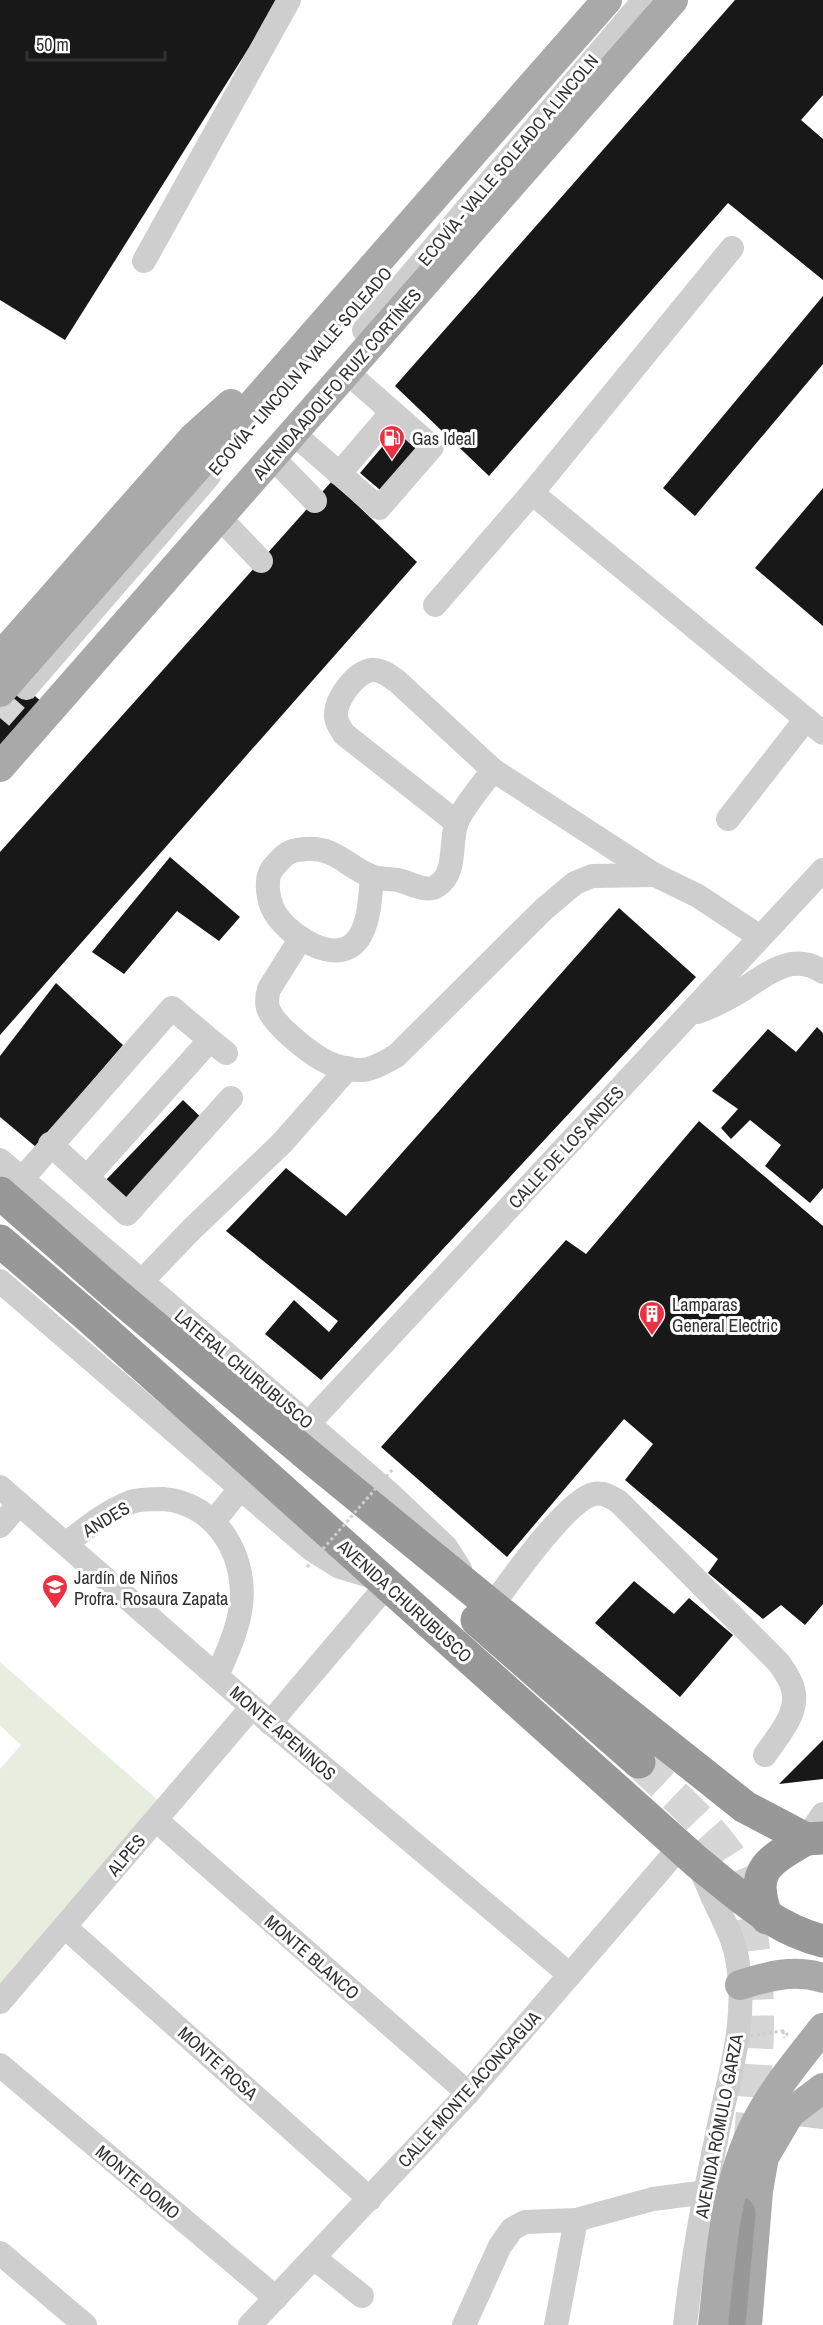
<svg xmlns="http://www.w3.org/2000/svg" width="823" height="2325" font-family="'Archivo Narrow',sans-serif">
  <rect width="100%" height="100%" fill="#fff"/>
  <!-- green -->
  <path fill="#e8eedf" d="M0,1662L160,1802L0,1989V1769L21,1745L0,1725Z"/>
  <!-- building -->
  <g fill="#181818">
    <path d="M0,0H279L65,340L0,300Z"/>
    <path d="M735,0H823V95L801,120L823,139V280L728,203L489,476L395,386Z"/>
    <path d="M823,296V364L695,516L663,488Z"/>
    <path d="M399,427L425,449L386,495L360,473Z"/>
    <path d="M332,481L417,562L0,1035V852Z"/>
    <path d="M823,488V626L755,568Z"/>
    <path d="M21,684L43,703L0,752V709Z"/>
    <path d="M170,857L240,917L219,941L177,911L124,974L92,952Z"/>
    <path d="M619,908L696,977L321,1380L265,1334L294,1300L329,1332L338,1321L226,1231L286,1168L346,1216Z"/>
    <path d="M56,983L123,1045L36,1147L0,1117V1056Z"/>
    <path d="M817,1027L823,1033V1188L810,1203L765,1166L781,1145L750,1120L731,1139L721,1128L738,1109L712,1091L768,1029L796,1052Z"/>
    <path d="M183,1100L208,1124L130,1205L105,1181Z"/>
    <path d="M699,1121L823,1226V1604L805,1625L781,1605L763,1619L708,1573L718,1559L625,1480L653,1444L624,1419L507,1557L381,1447L566,1240L586,1254Z"/>
    <path d="M634,1581L674,1614L689,1598L733,1635L680,1697L595,1623Z"/>
    <path d="M823,1740V1779L779,1784Z"/>
  </g>
  <g fill="none" stroke-linecap="round" stroke-linejoin="round">
    <!-- minor-tunnel -->
    <path stroke="#d6d6d6" stroke-width="24" stroke-dasharray="24 12" stroke-linecap="butt" d="M0,718L26,688"/>
    <!-- highway-tunnel -->
    <path stroke="#d6d6d6" stroke-width="33" stroke-dasharray="33 16" stroke-linecap="butt" d="M639,1762C668,1790 701,1818 725,1850C740,1869 745,1896 749,1919C763,1998 757,2062 750,2141"/>
    <!-- path -->
    <path stroke="#cecece" stroke-width="3" stroke-dasharray="3 3" stroke-linecap="butt" d="M783,2031L784,2038"/>
    <!-- minor -->
    <g stroke="#cecece" stroke-width="24">
      <path d="M144,261L289,0"/>
      <path d="M364,330L644,0"/>
      <path d="M294,434L379,508L432,447L348,373"/>
      <path d="M273,458L315,501"/>
      <path d="M339,474L392,412"/>
      <path d="M532,493L823,733"/>
      <path d="M220,518L261,561"/>
      <path d="M435,605L532,493L732,248"/>
      <path d="M26,688L209,476"/>
      <path d="M728,819L806,719"/>
      <path d="M456,822L344,734C341,729 337,724 336,717C334,701 355,672 372,670C381,669 390,676 398,682L493,770L655,875L698,896L760,937"/>
      <path d="M372,877C370,897 370,922 358,939C337,968 288,935 275,913C270,905 267,891 268,882C268,872 274,866 281,859C288,851 295,850 305,849C336,847 346,866 371,876C378,879 390,879 398,880C407,882 415,887 424,888C429,889 433,889 437,886C458,873 449,841 457,822C463,807 483,784 493,770"/>
      <path d="M301,938L269,989C267,996 266,1001 268,1008C274,1026 316,1059 334,1065C342,1068 353,1070 361,1070C373,1070 386,1061 396,1056L544,909L575,883L592,876L655,875"/>
      <path d="M697,1012C712,1007 726,1000 739,992C765,976 792,950 823,972"/>
      <path d="M50,1144L127,1214L231,1098"/>
      <path d="M0,1160L388,1492L446,1547L460,1569"/>
      <path d="M87,1177L210,1040L226,1053"/>
      <path d="M22,1179L172,1008L210,1040"/>
      <path d="M0,1281L311,1549L340,1567L377,1578"/>
      <path d="M142,1281L192,1229L282,1143L348,1068"/>
      <path d="M309,1423L823,870"/>
      <path d="M0,1487L252,1707L570,1975"/>
      <path d="M214,1521L240,1489"/>
      <path d="M0,1526L19,1504"/>
      <path d="M66,1544C86,1528 107,1511 131,1502C140,1499 153,1499 163,1499C218,1503 250,1560 240,1612C236,1634 226,1655 217,1676"/>
      <path d="M492,1606C510,1581 567,1500 594,1494C604,1492 611,1497 619,1502L779,1663C783,1669 788,1676 791,1683C803,1710 779,1734 765,1755"/>
      <path d="M270,1723L387,1585"/>
      <path d="M156,1820L468,2093"/>
      <path d="M806,1839L823,1814"/>
      <path d="M65,1927L370,2199"/>
      <path d="M0,2002L252,1707"/>
      <path d="M0,2065L276,2298"/>
      <path d="M790,2113L823,2117"/>
      <path d="M0,2253L85,2325"/>
      <path d="M314,2258L362,2296"/>
      <path d="M250,2325L468,2093L680,1847"/>
      <path d="M464,2325L500,2246L512,2229L525,2222L576,2220L653,2199L707,2192"/>
      <path d="M556,2325L576,2220"/>
      <path d="M685,2325C692,2263 703,2201 716,2140C727,2082 748,2024 738,1964C735,1940 724,1922 714,1900C709,1889 705,1878 699,1867"/>
    </g>
    <!-- major -->
    <g stroke="#a9a9a9" stroke-width="30">
      <path d="M0,657L193,438L231,404"/>
      <path d="M0,692L607,0"/>
      <path d="M0,767L673,0"/>
      <path d="M740,1985C768,1976 794,1969 823,1978"/>
      <path d="M747,2325L758,2191L764,2157L790,2113L823,2088"/>
    </g>
    <!-- highway -->
    <g stroke="#989898" stroke-width="33">
      <path d="M0,1193L113,1292L315,1461L492,1606L745,1807L806,1839L823,1838"/>
      <path d="M0,1241L89,1317L697,1862C737,1894 772,1928 823,1941"/>
      <path d="M477,1620L639,1762"/>
      <path d="M767,1918C749,1870 767,1862 806,1839"/>
      <path d="M729,2325L739,2213"/>
    </g>
    <!-- path-bridge -->
    <g stroke="#cecece" stroke-width="3" stroke-dasharray="3 3" stroke-linecap="butt">
      <path d="M307,1567L393,1469"/>
      <path d="M733,2038L783,2031L789,2036"/>
    </g>
    <!-- major-bridge -->
    <path stroke="#a9a9a9" stroke-width="30" d="M713,2325C721,2256 724,2185 756,2123C774,2088 799,2059 823,2028"/>
  </g>
  <!-- icons -->
  <defs>
    <symbol id="fuel-pin" viewBox="-11 -11 22 30"><path d="M0 17L-7.5 6A9.5 9.5 0 1 1 7.5 6Z" fill="#ed2f42" stroke="#fff"/><path d="M-5.5-6h7V0h2V4h1.3V-2.5L3-4.5l.8-.8L6-3V5H2.5V1h-1V6h-7ZM-4.2-4.7v3.2H.2V-4.7Z" fill="#fff"/></symbol>
    <symbol id="building-pin" viewBox="-11 -11 22 30"><path d="M0 17L-7.5 6A9.5 9.5 0 1 1 7.5 6Z" fill="#ed2f42" stroke="#fff"/><path d="M-4-6H4V6H1V3H-1V6H-4ZM-2.5-4.3h1.7v1.8h-1.7ZM.8-4.3h1.7v1.8H.8ZM-2.5-1h1.7V.8h-1.7ZM.8-1h1.7V.8H.8Z" fill="#fff"/></symbol>
    <symbol id="school-pin" viewBox="-11 -11 22 30"><path d="M0 17L-7.5 6A9.5 9.5 0 1 1 7.5 6Z" fill="#ed2f42" stroke="#fff"/><path d="M0-5L7-2L0 1L-7-2ZM-4 1L0 2.5L4 1V4Q0 6-4 4Z" fill="#fff"/></symbol>
  </defs>
  <g fill-rule="evenodd">
    <use href="#fuel-pin" x="377" y="423" width="30" height="40"/>
    <use href="#building-pin" x="637" y="1299" width="30" height="40"/>
    <use href="#school-pin" x="40" y="1572" width="30" height="40"/>
  </g>
  <g text-anchor="middle" dominant-baseline="central" stroke-width="6" stroke-linejoin="round" paint-order="stroke">
    <!-- street labels -->
    <g font-size="18" fill="#313131" stroke="#fff">
      <text transform="translate(508 160) rotate(-50)">ECOVÍA - VALLE SOLEADO A LINCOLN</text>
      <text transform="translate(300 371) rotate(-49)">ECOVÍA - LINCOLN A VALLE SOLEADO</text>
      <text transform="translate(337 384) rotate(-49)">AVENIDA ADOLFO RUIZ CORTÍNES</text>
      <text transform="translate(566 1147) rotate(-47)">CALLE DE LOS ANDES</text>
      <text transform="translate(244 1369) rotate(40)">LATERAL CHURUBUSCO</text>
      <text transform="translate(106 1519) rotate(-31)">ANDES</text>
      <text transform="translate(405 1601) rotate(42)">AVENIDA CHURUBUSCO</text>
      <text transform="translate(283 1733) rotate(41)">MONTE APENINOS</text>
      <text transform="translate(126 1855) rotate(-50)">ALPES</text>
      <text transform="translate(312 1957) rotate(41)">MONTE BLANCO</text>
      <text transform="translate(218 2063) rotate(42)">MONTE ROSA</text>
      <text transform="translate(469 2089) rotate(-48)">CALLE MONTE ACONCAGUA</text>
      <text transform="translate(719 2126) rotate(-79)">AVENIDA RÓMULO GARZA</text>
      <text transform="translate(138 2182) rotate(40)">MONTE DOMO</text>
    </g>
    <!-- poi labels -->
    <g font-size="18" fill="#313131" stroke="#fff" text-anchor="start">
      <text x="412" y="438">Gas Ideal</text>
      <text x="672" y="1304">Lamparas<tspan x="672" dy="21">General Electric</tspan></text>
      <text x="74" y="1577">Jardín de Niños<tspan x="74" dy="21">Profra. Rosaura Zapata</tspan></text>
    </g>
  </g>
  <!-- scale -->
  <path d="M27 51v9h138v-9" fill="none" stroke="#313131" stroke-width="3"/>
  <text x="36" y="51" font-size="18" fill="#313131" stroke="#ffffff" stroke-width="4.5" paint-order="stroke">50 m</text>
</svg>
